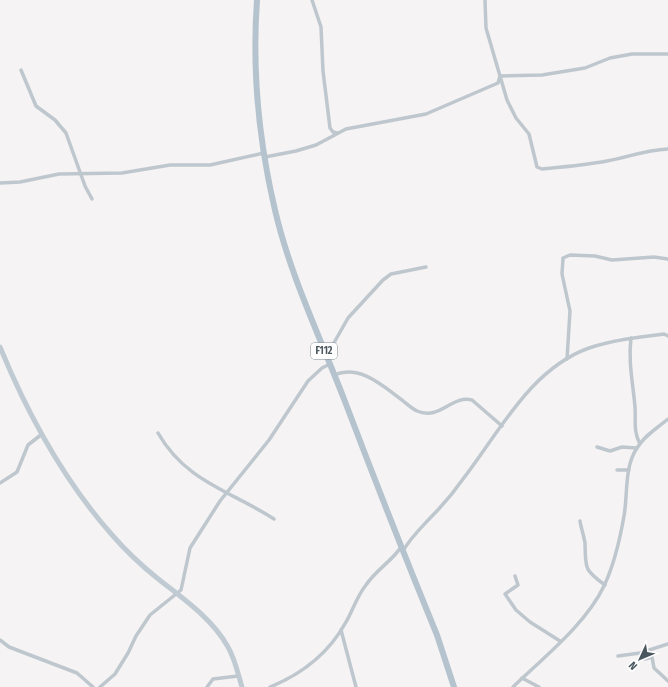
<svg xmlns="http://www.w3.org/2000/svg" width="668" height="687" font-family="'Fira Sans Condensed',sans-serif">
  <rect width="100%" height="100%" fill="#f5f3f3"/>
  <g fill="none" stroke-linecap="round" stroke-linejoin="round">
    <!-- street -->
    <g stroke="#bfc7ce" stroke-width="3.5">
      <path d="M312,0L321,27L323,71L330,128L333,132L337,133"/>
      <path d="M485,0L486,28L507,100L516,118L529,134L537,167L542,169C563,167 586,165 607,161C628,157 646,150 668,149"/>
      <path d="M21,70L36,106L55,120L66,133L85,186L92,199"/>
      <path d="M265,157L296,151L316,145L346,129L426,114L498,83L500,76L542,75L585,68L610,58L632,54H668"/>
      <path d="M0,183L20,182L59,174L122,173L170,165H210L264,153"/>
      <path d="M631,338C628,362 633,383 635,407C636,420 633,431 640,444"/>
      <path d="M328,358L335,341L348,318L383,280L391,274L426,267"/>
      <path d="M567,359L570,311L562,274L563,258L570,255L595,256L612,260L654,257L668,259"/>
      <path d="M334,375C360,364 383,386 402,400C407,404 411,408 417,411C440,421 451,395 472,400L502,426"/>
      <path d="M158,433C186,482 231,491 274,519"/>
      <path d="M597,447L610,451L622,447L636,448"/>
      <path d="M617,470H629"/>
      <path d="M0,483L17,472L28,445L42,434"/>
      <path d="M580,521C581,528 584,536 585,543C586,568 583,569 605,585"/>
      <path d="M403,551C411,537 421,528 432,516C443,505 454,492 463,479C499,433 530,369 589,348C613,340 639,337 664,334L668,336"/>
      <path d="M515,576L518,585L505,594L516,610L530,622L560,641"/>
      <path d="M341,630L356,687"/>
      <path d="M0,640L9,647L77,673L93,687"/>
      <path d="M618,656L640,653L668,644"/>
      <path d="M645,659L652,657L654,668L668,681"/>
      <path d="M522,678L539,687"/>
      <path d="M100,687L115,674L128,653L136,636L150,615L181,590L190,548L220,501L269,440L308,381L322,368L330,364"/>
      <path d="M207,687L213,679L238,676"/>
      <path d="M270,687C302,674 329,653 346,622C353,610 357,596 366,585C375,571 394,559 401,547"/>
      <path d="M513,687C543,658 586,624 604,586C614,565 620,539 624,516C628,494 624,467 637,448C644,436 657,428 668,419"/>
    </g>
    <!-- secondary -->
    <path stroke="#c0cad3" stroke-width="5" d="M0,347C28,415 64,481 113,536C126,551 141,565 157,578C182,598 212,618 228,647C235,659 238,674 242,687"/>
    <!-- primary -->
    <path stroke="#b5c3cf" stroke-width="6" d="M257,0C252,70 259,142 275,210C290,275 320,337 344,399C374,478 405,557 437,635L454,687"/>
  </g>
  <g text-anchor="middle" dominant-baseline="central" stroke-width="3" stroke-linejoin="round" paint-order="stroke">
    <!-- shield labels -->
    <rect fill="#fff" stroke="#81898f" stroke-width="1" x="311" y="343" width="26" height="16" rx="3"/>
    <g font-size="10" font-weight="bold" fill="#4b575f">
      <text x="324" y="351">F112</text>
    </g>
  </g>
  <!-- north arrow -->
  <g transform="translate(640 659) rotate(226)" stroke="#ffffff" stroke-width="3" paint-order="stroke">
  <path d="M0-3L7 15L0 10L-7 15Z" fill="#4b575f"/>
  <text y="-6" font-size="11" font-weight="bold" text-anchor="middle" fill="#4b575f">N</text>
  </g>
</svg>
